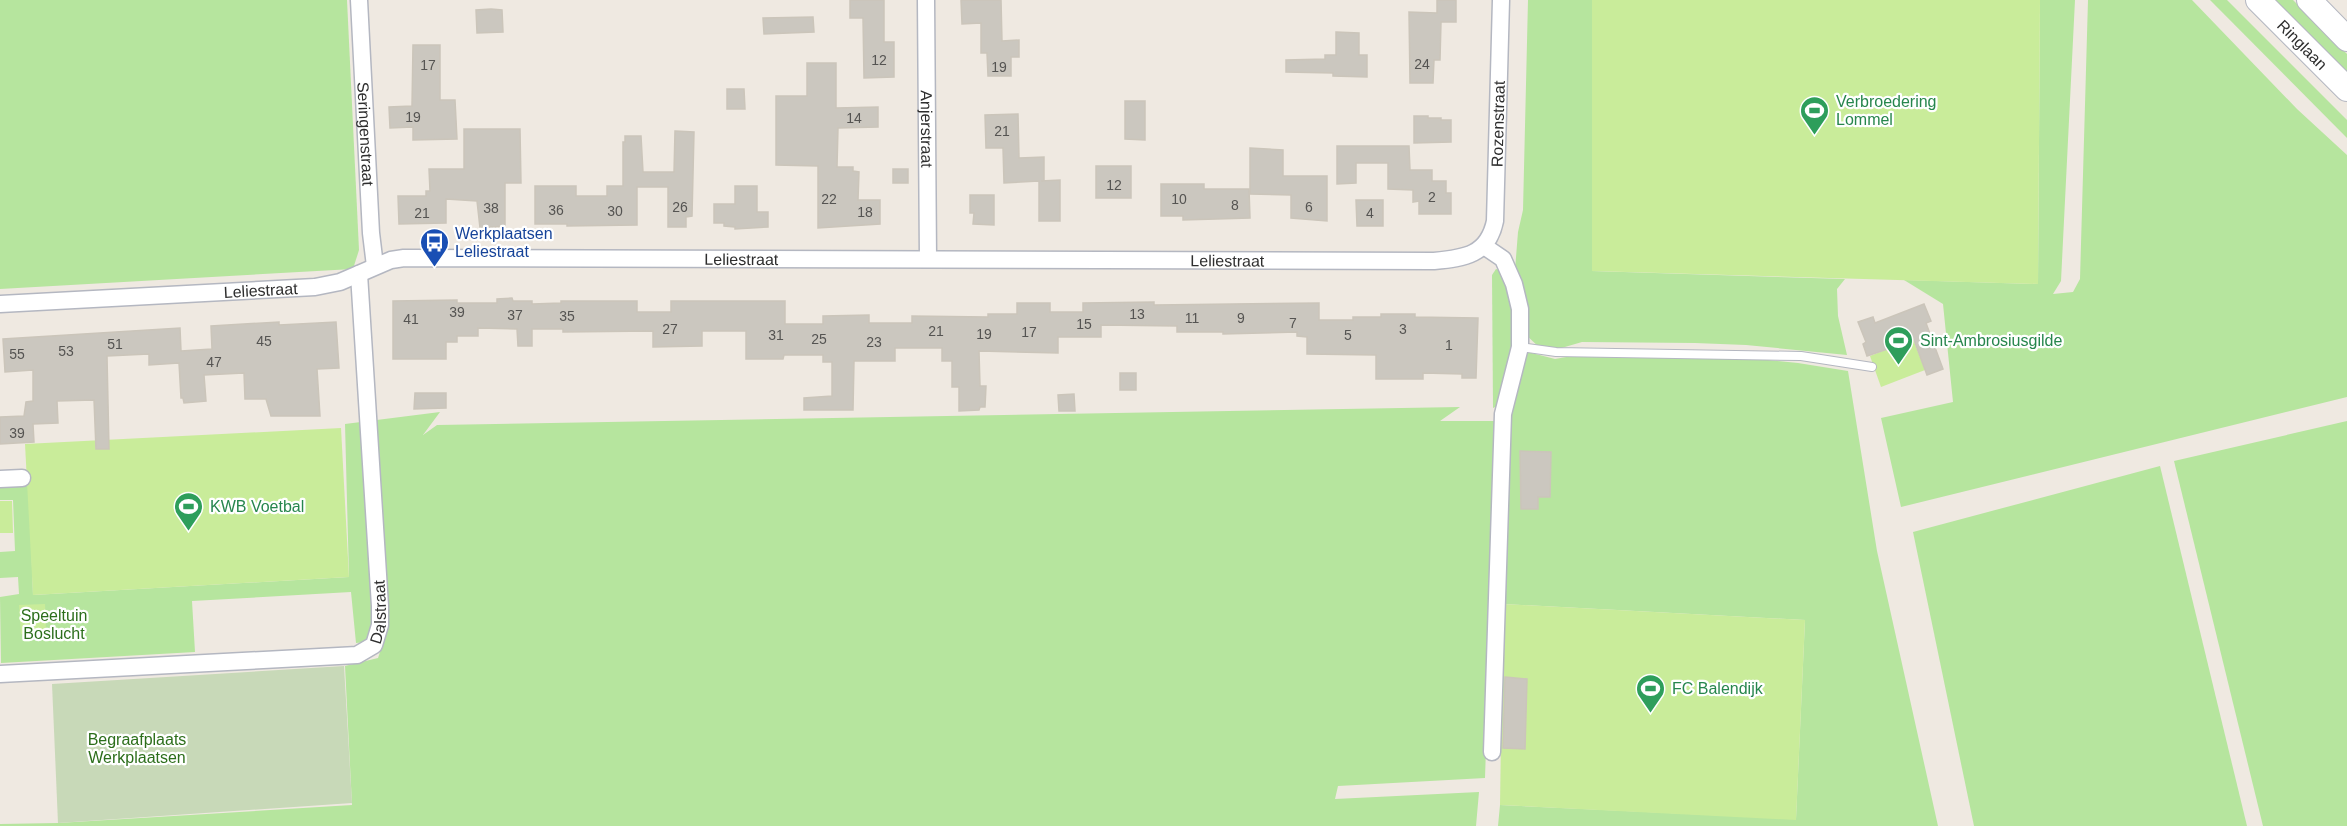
<svg xmlns="http://www.w3.org/2000/svg" width="2347" height="826" font-family="Arial,sans-serif">
  <rect width="100%" height="100%" fill="#efe9e1"/>
  <!-- green -->
  <g fill="#b6e59e">
    <path d="M0,0H347L359,250L353,269L0,289Z"/>
    <path d="M1528,0H1592V271L1845,279L1837,289L1838,316L1847,355L1746,345L1695,343L1582,342L1558,349L1540,348L1525,334L1515,270L1518,232L1523,210Z"/>
    <path d="M2040,0H2075L2061,281L2053,294L2073,292L2080,279L2088,0H2192L2297,109L2347,155V397L1901,507L1881,418L1953,402L1943,304L1904,280L2038,284Z"/>
    <path d="M2210,0H2227L2347,120V138Z"/>
    <path d="M2272,0H2293L2347,54V75Z"/>
    <path d="M1496,269L1500,270L1515,307L1513,351L1500,405L1493,408L1492,275Z"/>
    <path d="M1524,351L1555,359L1594,352L1699,353L1798,363L1848,371L1877,551L1938,826H1498L1500,805L1796,819L1805,620L1503,604L1508,412Z"/>
    <path d="M1460,407L1440,421H1497L1485,778L1338,786L1335,799L1479,792L1476,826H0V824L58,823L352,805L345,666L378,658L384,640L356,643L351,592L192,601L195,652L1,663L0,597L19,594L18,577L0,578V552L15,551L13,500H0V487L29,484L33,595L349,577L345,424L440,412L423,435L437,425Z"/>
    <path d="M2347,421V826H2263L2174,461Z"/>
    <path d="M2160,466L2247,826H1974L1913,532Z"/>
  </g>
  <!-- cemetery -->
  <path fill="#c8d9b8" d="M344,666L352,803L58,823L52,684Z"/>
  <!-- pitch -->
  <g fill="#c9ec9a">
    <path d="M1592,0H2040L2038,284L1592,271Z"/>
    <path d="M1913,339L1925,370L1881,387L1870,356Z"/>
    <path d="M341,428L349,577L33,595L25,444Z"/>
    <path d="M0,501H12L13,533H0Z"/>
    <path d="M45,604L46,632L21,634L19,605Z"/>
    <path d="M1503,604L1805,620L1796,820L1500,805Z"/>
  </g>
  <!-- building -->
  <g fill="#cbc7bf" stroke="#cbc5ba" stroke-width="1.5">
    <path d="M850,0H884V42H894V77L864,78L863,18H850Z"/>
    <path d="M961,0H1001L1002,41L1019,40V57H1011V76H988L987,53H981V23L962,24Z"/>
    <path d="M1437,0H1456V22H1441L1440,60H1434L1433,83H1410L1409,12L1437,13Z"/>
    <path d="M491,9L502,10L503,32L477,33L476,10Z"/>
    <path d="M813,17L814,32L764,34L763,18Z"/>
    <path d="M1336,32L1359,33V55H1367V77L1333,76V73L1286,72V60L1325,59V55H1336Z"/>
    <path d="M413,45H440V100H455L457,139L413,140V127L390,128L389,107L412,106Z"/>
    <path d="M807,63H836V108L878,107V127L838,128L837,167H853V171L859,172L858,200H880V224L818,228V166L776,165V96H807Z"/>
    <path d="M727,89H744L745,109H727Z"/>
    <path d="M1125,101H1145V140L1125,139Z"/>
    <path d="M1018,114L1019,158L1044,157V181H1041L1060,180V221H1039V181L1004,183L1003,148H986L985,115Z"/>
    <path d="M1414,116H1428V118H1441V120H1451V142L1414,143Z"/>
    <path d="M464,129H520L521,183H505V226L480,228L477,201L446,199V223L399,224L398,196H426V191H430L429,169H464Z"/>
    <path d="M675,131L694,132L692,216L686,217V227H668V187H637V225L567,226V224H535V186H576V196H607V186H623V142H625V136H641L643,172H674Z"/>
    <path d="M1337,146H1409L1410,170H1432V181H1446V193H1451V214H1419V201L1413,202V190L1388,189V163H1356V183L1337,184Z"/>
    <path d="M1250,148L1283,150V176H1327V221L1291,218V195L1250,194Z"/>
    <rect x="1096" y="166" width="35" height="32"/>
    <rect x="893" y="169" width="15" height="14"/>
    <path d="M1161,184H1204V189H1249L1250,218L1183,220V216H1161Z"/>
    <path d="M735,186H757V212H768V227L735,229V227L724,226V223H714V204H735Z"/>
    <path d="M970,195H994V225L973,224L974,213H970Z"/>
    <path d="M1356,200H1383V226H1357Z"/>
    <path d="M512,298L513,301H532V304L561,303V301H637V312H671V301H785V324H823V316L869,315V323H912V316L988,317V314H1017V303H1050V312H1083V303L1154,302V305L1319,303V320H1353V317H1381V314H1415V317L1478,318L1476,378H1462V374L1423,373V379H1376V355L1307,354V337L1297,336V332L1223,334V332H1177V326L1101,325V337H1058V353L979,351L980,386H986L985,407H980L979,410L959,411V387H952V361H942V348H895V361H854L853,410H804V398L832,396V362H823V355H784L783,359H746V331H702V346L653,347V331L563,332V329H532V346H518L517,329L478,328V336H457V342H446V359H393V301L457,300V303H497V299Z"/>
    <path d="M1924,304L1931,321L1926,323L1943,369L1927,375L1914,340L1867,356L1863,344L1866,342L1858,322L1873,317L1875,323Z"/>
    <path d="M279,322V325L336,322L339,368L317,369L320,416H271L266,399H245L244,373L204,375L206,401L184,403L183,398H181L179,363L149,365V354L107,356L109,449H96L94,400L57,401L58,423L33,424L34,442L0,444V417L24,416L26,402L33,401V370L5,372L3,339L180,328L181,351L212,349L211,326Z"/>
    <rect x="1120" y="373" width="16" height="17"/>
    <path d="M415,393H446V408L414,409Z"/>
    <path d="M1074,394L1075,411H1059L1058,395Z"/>
    <path d="M1520,451L1551,452L1550,497H1538V509H1521Z"/>
    <path d="M1505,677L1527,679L1525,749L1503,748Z"/>
  </g>
  <g fill="none" stroke-linecap="round" stroke-linejoin="round">
    <defs>
      <path id="lane" d="M1520,347L1556,352L1801,356L1872,367"/>
      <g id="street">
        <path id="s1" d="M359,0L371,233L375,266"/>
        <path id="s2" d="M926,0L928,259"/>
        <path d="M1484,246L1503,259L1514,284L1520,309V347L1503,414L1492,752"/>
        <path id="s3" d="M0,304L315,287L340,282L391,260L404,258L1434,261C1465,258 1488,255 1495,221L1501,0"/>
        <path d="M0,479L22,478"/>
        <path id="s4" d="M0,674L357,655L374,645L380,625V606L359,274"/>
      </g>
      <g id="secondary">
        <path id="s5" d="M2258,0L2347,89"/>
        <path d="M2309,0L2347,39"/>
      </g>
    </defs>
    <!-- lane casing -->
    <use href="#lane" stroke="#b4b7c1" stroke-width="10"/>
    <!-- street casing -->
    <use href="#street" stroke="#b4b7c1" stroke-width="19"/>
    <!-- secondary casing -->
    <use href="#secondary" stroke="#b4b7c1" stroke-width="26"/>
    <!-- lane -->
    <use href="#lane" stroke="#fff" stroke-width="8"/>
    <!-- street -->
    <use href="#street" stroke="#fff" stroke-width="16"/>
    <!-- secondary -->
    <use href="#secondary" stroke="#fff" stroke-width="24"/>
  </g>
  <!-- icons -->
  <defs>
    <symbol id="stadium-pin" viewBox="-11 -11 22 30"><path d="M0 17L-7.5 6A9.5 9.5 0 1 1 7.5 6Z" fill="#2e9e5b" stroke="#fff"/><path d="M0-5a6.5 5 0 1 0 0 10a6.5 5 0 1 0 0-10ZM-3.5-1.8h7v3.6h-7Z" fill="#fff"/></symbol>
    <symbol id="bus-pin" viewBox="-11 -11 22 30"><path d="M0 17L-7.5 6A9.5 9.5 0 1 1 7.5 6Z" fill="#1a4fb4" stroke="#fff"/><path d="M-5-6H5V4H4V6H2V4H-2V6H-4V4H-5ZM-3.5-4V0h7V-4ZM-3.5 1.2v1.5H-2V1.2ZM2 1.2v1.5H3.5V1.2Z" fill="#fff"/></symbol>
  </defs>
  <g fill-rule="evenodd">
    <use href="#stadium-pin" x="1798" y="94" width="33" height="45"/>
    <use href="#bus-pin" x="418" y="226" width="33" height="45"/>
    <use href="#stadium-pin" x="1882" y="324" width="33" height="45"/>
    <use href="#stadium-pin" x="172" y="490" width="33" height="45"/>
    <use href="#stadium-pin" x="1634" y="672" width="33" height="45"/>
  </g>
  <g text-anchor="middle" dominant-baseline="central" stroke-width="4.5" stroke-linejoin="round" paint-order="stroke">
    <!-- number labels -->
    <g font-size="14" fill="#555452">
      <text x="879" y="60">12</text>
      <text x="1422" y="64">24</text>
      <text x="428" y="65">17</text>
      <text x="999" y="67">19</text>
      <text x="413" y="117">19</text>
      <text x="854" y="118">14</text>
      <text x="1002" y="131">21</text>
      <text x="1114" y="185">12</text>
      <text x="1432" y="197">2</text>
      <text x="829" y="199">22</text>
      <text x="1179" y="199">10</text>
      <text x="1235" y="205">8</text>
      <text x="680" y="207">26</text>
      <text x="1309" y="207">6</text>
      <text x="491" y="208">38</text>
      <text x="556" y="210">36</text>
      <text x="615" y="211">30</text>
      <text x="865" y="212">18</text>
      <text x="422" y="213">21</text>
      <text x="1370" y="213">4</text>
      <text x="457" y="312">39</text>
      <text x="1137" y="314">13</text>
      <text x="515" y="315">37</text>
      <text x="567" y="316">35</text>
      <text x="1192" y="318">11</text>
      <text x="1241" y="318">9</text>
      <text x="411" y="319">41</text>
      <text x="1293" y="323">7</text>
      <text x="1084" y="324">15</text>
      <text x="670" y="329">27</text>
      <text x="1403" y="329">3</text>
      <text x="936" y="331">21</text>
      <text x="1029" y="332">17</text>
      <text x="984" y="334">19</text>
      <text x="776" y="335">31</text>
      <text x="1348" y="335">5</text>
      <text x="819" y="339">25</text>
      <text x="264" y="341">45</text>
      <text x="874" y="342">23</text>
      <text x="115" y="344">51</text>
      <text x="1449" y="345">1</text>
      <text x="66" y="351">53</text>
      <text x="17" y="354">55</text>
      <text x="214" y="362">47</text>
      <text x="17" y="433">39</text>
    </g>
    <!-- street labels -->
    <g font-size="16" fill="#2e2e2e" stroke="#fff">
      <text stroke="none"><textPath href="#s5" startOffset="63">Ringlaan</textPath></text>
      <text stroke="none"><textPath href="#s3" startOffset="1617">Rozenstraat</textPath></text>
      <text stroke="none"><textPath href="#s2" startOffset="129">Anjerstraat</textPath></text>
      <text stroke="none"><textPath href="#s1" startOffset="134">Seringenstraat</textPath></text>
      <text stroke="none"><textPath href="#s3" startOffset="747">Leliestraat</textPath></text>
      <text stroke="none"><textPath href="#s3" startOffset="1233">Leliestraat</textPath></text>
      <text stroke="none"><textPath href="#s3" startOffset="261">Leliestraat</textPath></text>
      <text stroke="none"><textPath href="#s4" startOffset="411">Dalstraat</textPath></text>
    </g>
    <!-- leisure labels -->
    <g font-size="16" fill="#27864d" stroke="#fff" text-anchor="start">
      <text x="1836" y="101">Verbroedering<tspan x="1836" dy="18">Lommel</tspan></text>
      <text x="1920" y="340">Sint-Ambrosiusgilde</text>
      <text x="210" y="506">KWB Voetbal</text>
      <text x="1672" y="688">FC Balendijk</text>
    </g>
    <!-- transit labels -->
    <g font-size="16" fill="#164399" stroke="#fff" text-anchor="start">
      <text x="455" y="233">Werkplaatsen<tspan x="455" dy="18">Leliestraat</tspan></text>
    </g>
    <!-- park labels -->
    <g font-size="16" fill="#2c6e1b" stroke="#fff">
      <text x="54" y="615">Speeltuin<tspan x="54" dy="18">Boslucht</tspan></text>
      <text x="137" y="739">Begraafplaats<tspan x="137" dy="18">Werkplaatsen</tspan></text>
    </g>
  </g>
</svg>
